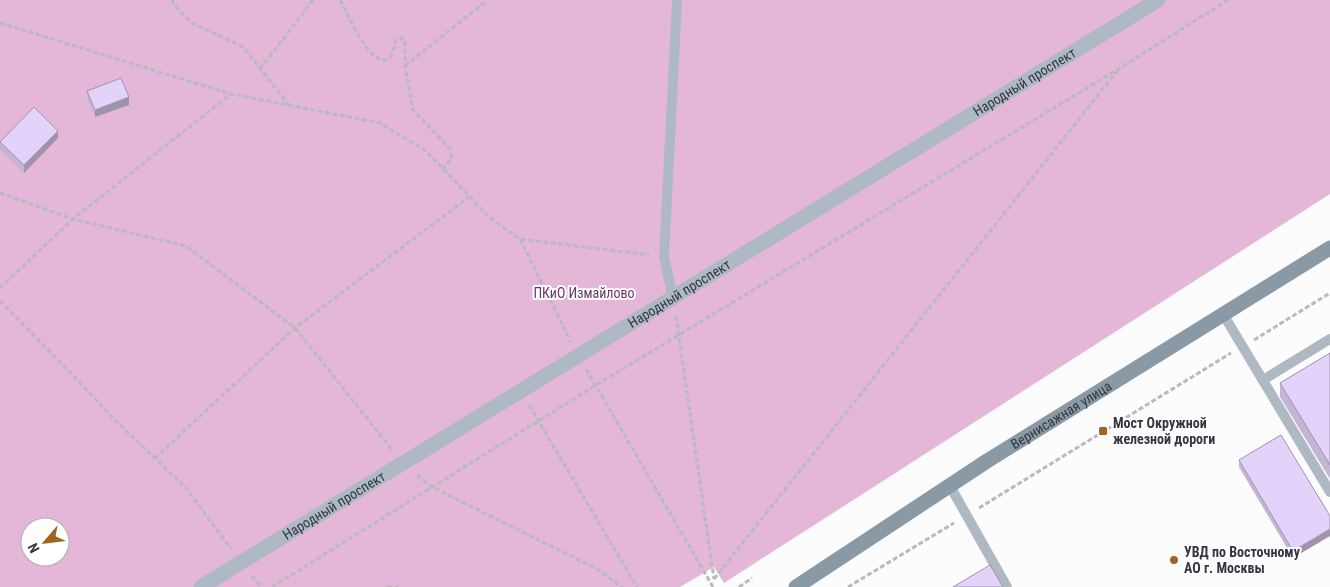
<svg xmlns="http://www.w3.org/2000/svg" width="1330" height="587" font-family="'Roboto Condensed',sans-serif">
  <rect width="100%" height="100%" fill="#fcfcfc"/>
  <!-- green -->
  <path fill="#e4b7d9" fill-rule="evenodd" d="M0,0H1330V194L724,583L714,567L680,587H0ZM30,527H60V557H30Z"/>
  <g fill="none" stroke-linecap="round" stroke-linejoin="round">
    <!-- path -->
    <g stroke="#b9babd" stroke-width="3" stroke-dasharray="5 2.5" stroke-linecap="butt">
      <path d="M172,0L174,5L192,23L243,47L289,105"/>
      <path d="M340,0C347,12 371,71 389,58C394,55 394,45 396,40L400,38L405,40V66L413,110L451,150V159L443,169"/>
      <path d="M0,23L231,94L380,123L426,151L489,217L520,239L649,255"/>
      <path d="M405,66L485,2"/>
      <path d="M260,69L313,0"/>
      <path d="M0,193L73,219L186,246L295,328L393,451"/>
      <path d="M520,239L571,342"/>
      <path d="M0,288L73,219L231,94"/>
      <path d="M0,301L64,366L116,421L186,488L231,549"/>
      <path d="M676,316L714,579"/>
      <path d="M1254,340L1330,293"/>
      <path d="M586,369L713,587"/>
      <path d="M529,405L637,587"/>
      <path d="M155,458L295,328L469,197"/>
      <path d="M417,475L432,487L597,569L622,587"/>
      <path d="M979,508L1231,353"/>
      <path d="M252,576L261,587"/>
      <path d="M714,579L1118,70"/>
      <path d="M272,587L596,385L1120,68L1228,0"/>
      <path d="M387,587H399"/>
      <path d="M739,587L752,578"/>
      <path d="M848,587L954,523"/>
    </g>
    <!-- lane -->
    <g stroke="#afb9c3" stroke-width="10">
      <path d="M673,298L664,257L677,0"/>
      <path d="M1223,314L1330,492"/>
      <path d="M1263,380L1330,339"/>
      <path d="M950,486L1007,587"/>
    </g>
    <!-- street -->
    <path stroke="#afb9c3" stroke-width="15" id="s1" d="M201,587L1158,0"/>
    <!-- secondary -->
    <path stroke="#8a99a6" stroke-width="15" id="s2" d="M796,587L987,461L1330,248"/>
  </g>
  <!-- wall -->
  <g fill="#c3b5d6">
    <path d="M87,91L129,105L95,117L87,98Z"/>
    <path d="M58,138L24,173L0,150V142Z"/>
    <path d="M1330,353V479L1280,397V383Z"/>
    <path d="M1239,460L1330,516L1293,558L1239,467Z"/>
  </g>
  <!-- shaded-wall -->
  <g fill="#9f93ae">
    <path d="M129,97V105L95,117V110Z"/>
    <path d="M58,131V138L24,173V165Z"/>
    <path d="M1330,529V536L1293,558V551Z"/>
  </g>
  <!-- building -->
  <g fill="#e3d2f9" stroke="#9f93ae">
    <path d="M121,78L129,97L95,110L87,91Z"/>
    <path d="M34,107L58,131L24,165L0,142Z"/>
    <path d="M1330,353V465L1280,383Z"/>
    <path d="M1281,435L1330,516V529L1293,551L1239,460Z"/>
    <path d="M990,565L1003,587H953Z"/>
  </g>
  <!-- markers -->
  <g fill="#9e6523" stroke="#fff" stroke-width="2">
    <rect x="1098" y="426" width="10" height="10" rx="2.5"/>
    <circle cx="1174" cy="560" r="5"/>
  </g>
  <g text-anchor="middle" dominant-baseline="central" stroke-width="4" stroke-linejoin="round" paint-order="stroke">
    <!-- street labels -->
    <g font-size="14" fill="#343741" stroke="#fff">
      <text stroke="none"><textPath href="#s1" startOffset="966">Народный проспект</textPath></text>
      <text stroke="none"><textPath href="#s1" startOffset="561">Народный проспект</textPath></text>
      <text stroke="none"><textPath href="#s2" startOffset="316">Вернисажная улица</textPath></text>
      <text stroke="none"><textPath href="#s1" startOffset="156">Народный проспект</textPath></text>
    </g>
    <!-- park labels -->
    <g font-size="14" fill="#6c3461" stroke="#fff">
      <text x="584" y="293">ПКиО Измайлово</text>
    </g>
    <!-- poi labels -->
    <g font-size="14" font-weight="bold" fill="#343741" stroke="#fff" text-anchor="start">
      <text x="1113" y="423">Мост Окружной<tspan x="1113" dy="16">железной дороги</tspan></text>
      <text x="1184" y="552">УВД по Восточному<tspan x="1184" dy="16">АО г. Москвы</tspan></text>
    </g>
  </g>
  <!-- north arrow -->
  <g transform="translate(45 542) rotate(242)"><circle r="24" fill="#ffffff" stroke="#aeafb3"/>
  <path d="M0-4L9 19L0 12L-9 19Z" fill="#9e6523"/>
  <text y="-8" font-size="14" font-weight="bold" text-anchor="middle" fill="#343741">N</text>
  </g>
</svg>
